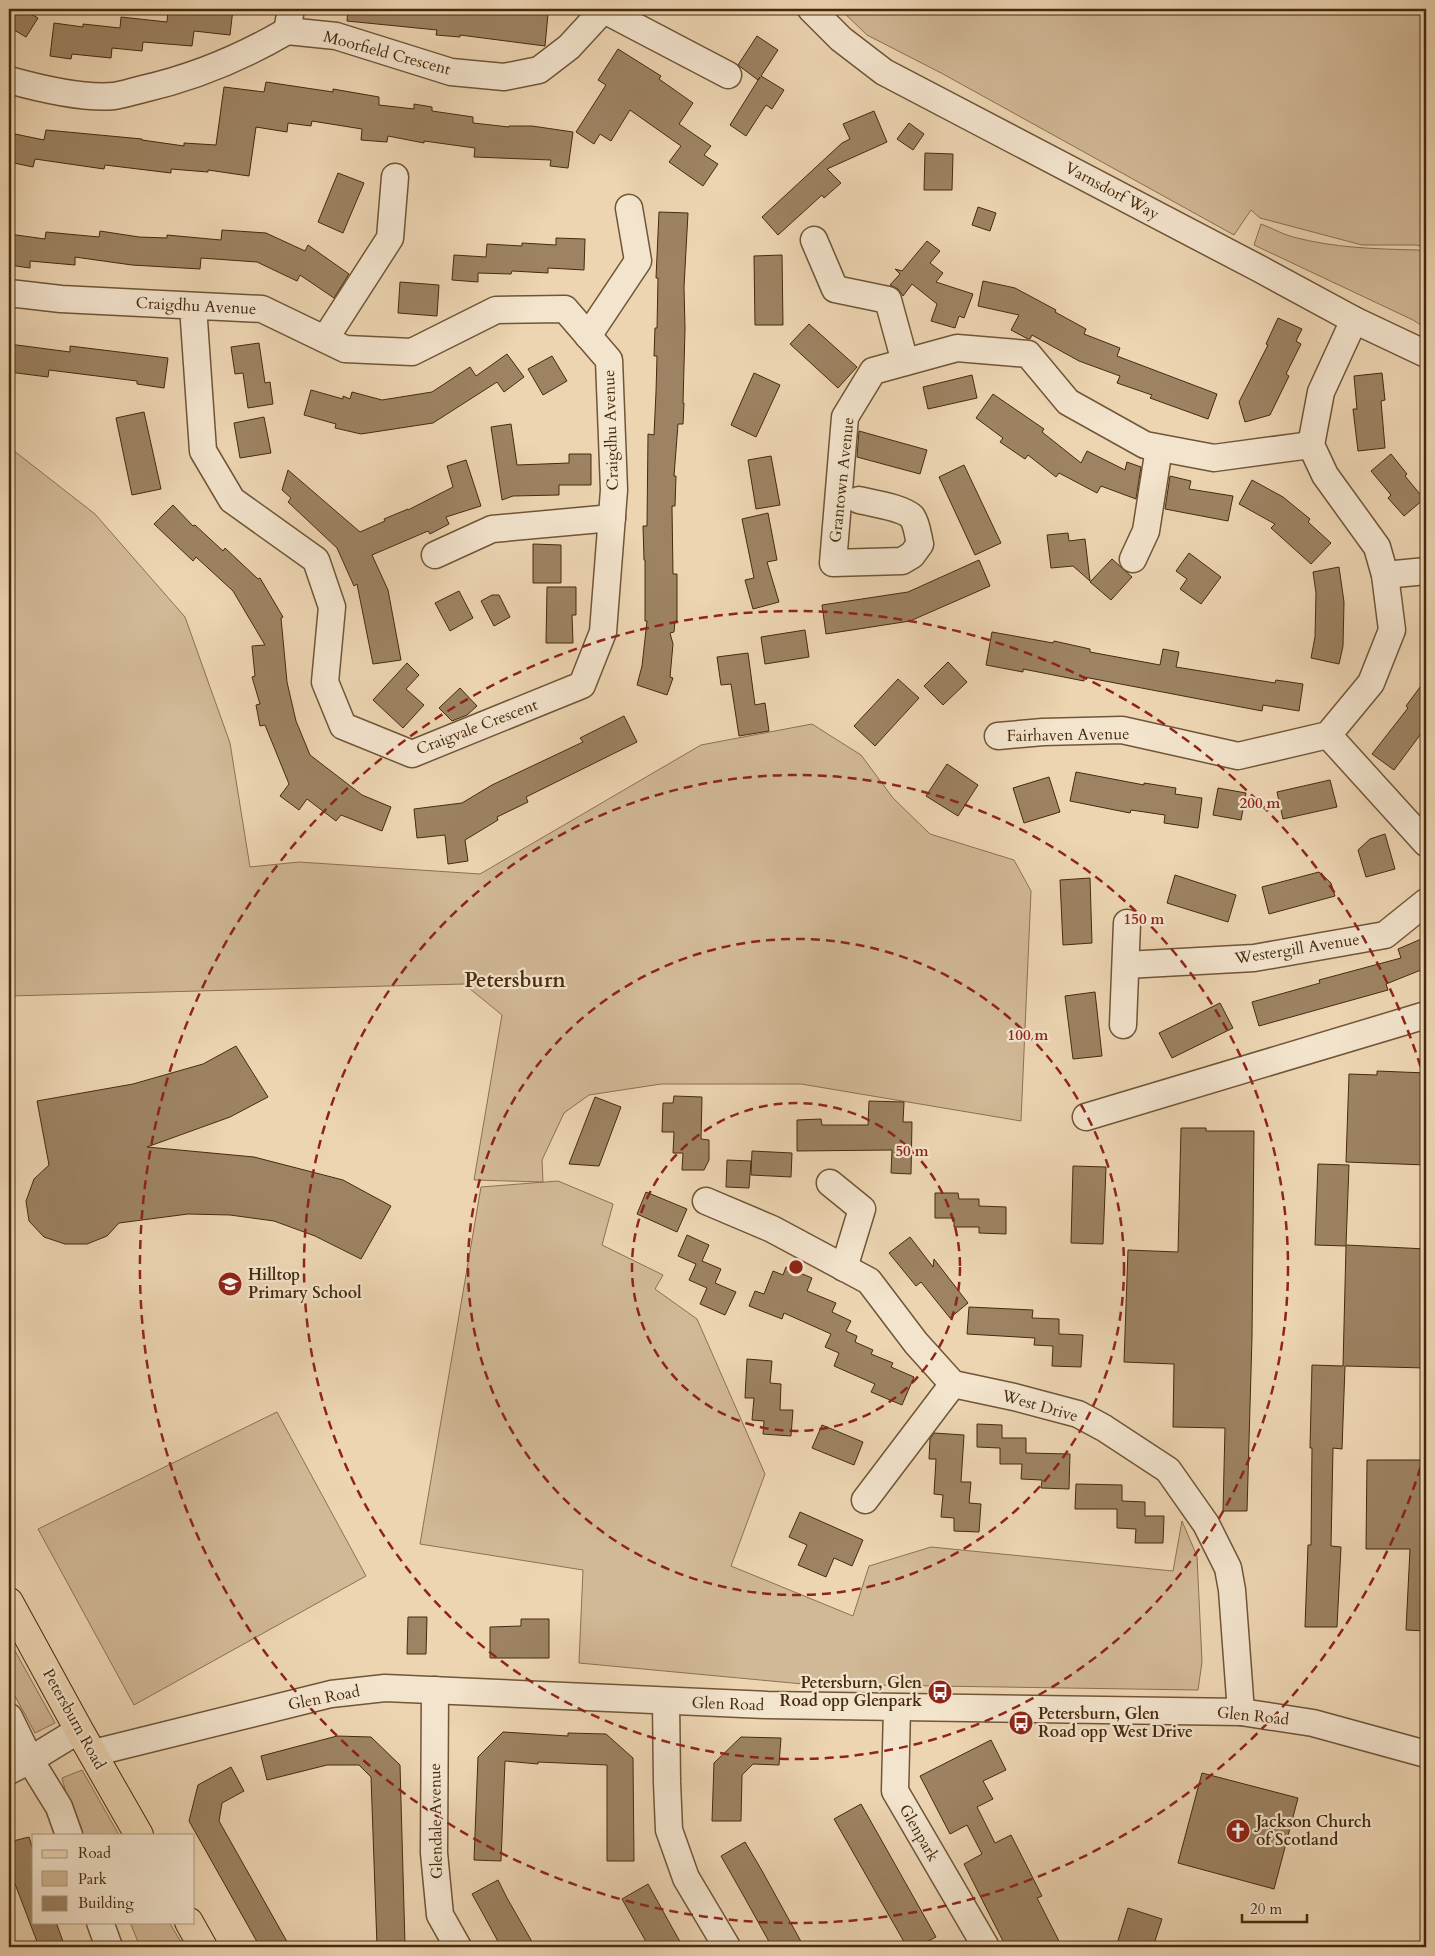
<svg xmlns="http://www.w3.org/2000/svg" width="1435" height="1956" font-family="Cardo,serif">
  <rect width="100%" height="100%" fill="#edd5b2"/>
  <filter id="stains"><feTurbulence type="fractalNoise" baseFrequency=".004" numOctaves="4"/><feColorMatrix values="0 0 0 0 .2 0 0 0 0 .09 0 0 0 0 .02 0 0 0 .5 -.17"/></filter>
  <radialGradient id="worn" r=".72"><stop offset=".6" stop-color="#630" stop-opacity="0"/><stop offset="1" stop-color="#630" stop-opacity=".3"/></radialGradient>
  <!-- green -->
  <g fill="#d1b896" stroke="#8c7152">
    <path d="M840,9H1426V249L1417,245H1362L1260,218L1251,210L1234,235L943,74L867,35Z"/>
    <path d="M1261,224C1272,228 1282,234 1293,237C1335,248 1375,249 1418,250L1426,253V328L1413,320L1254,245Z"/>
    <path d="M9,447L95,514L185,617L230,743L250,867L299,862L480,874L701,745L812,724L861,755L893,798L930,834L1014,860L1031,891L1021,1121L801,1084H661L589,1095L564,1113L542,1160L543,1182L474,1180L502,1015L464,984L9,996Z"/>
    <path d="M558,1181L613,1204L602,1245L663,1275L655,1289L697,1319L765,1474L731,1566L853,1616L869,1566L931,1547L1173,1571L1182,1521L1197,1556L1202,1662L1198,1690L803,1684L579,1663L583,1570L420,1544L481,1187Z"/>
    <path d="M277,1412L366,1576L134,1705L38,1529Z"/>
    <path d="M9,1640L55,1723L35,1733L9,1685Z"/>
    <path d="M82,1770L119,1835H81L68,1801L62,1778Z"/>
    <path d="M130,1922H169L184,1947H140Z"/>
  </g>
  <!-- building -->
  <g fill="#9d8363" stroke="#462a0d">
    <path d="M15,9H22L38,18L26,37L9,27V18Z"/>
    <path d="M168,9H233L230,35L194,31L192,46L143,42L142,51L112,48L111,58L72,54L71,59L50,56L54,23L83,27V24L120,28L121,17L167,22Z"/>
    <path d="M348,9H507L548,14L545,46L460,35V37L436,35L437,30L347,21Z"/>
    <path d="M757,36L778,50L761,76L784,90L772,109L766,105L746,136L730,125L760,77L758,80L738,65Z"/>
    <path d="M618,49L661,76L659,79L693,103L679,124L711,146L704,155L718,164L703,186L669,162L681,146L630,110L611,141L600,134L594,144L576,132L606,85L598,80Z"/>
    <path d="M266,82L333,92V89L379,97V105L414,109V104L432,107V111L473,117V123L509,127V126H532L573,132L568,168L550,166L551,160L474,157L475,148L424,141V143L388,136L387,142L361,140L362,129L312,121L311,126L288,123L287,132L256,127L249,176L208,170V172L171,169V173L105,165L104,169L35,159L33,167L9,162L15,134L44,140L46,130L142,139V140L184,146V143L216,145L224,87L264,92Z"/>
    <path d="M874,111L887,142L827,169L841,183L824,198L822,195L778,235L762,217L842,143L850,139L843,124Z"/>
    <path d="M909,123L924,134L913,150L897,139Z"/>
    <path d="M925,153L953,154L952,190H924Z"/>
    <path d="M338,173L364,183L343,233L318,222Z"/>
    <path d="M978,207L996,213L990,231L972,225Z"/>
    <path d="M659,212L688,213L684,287L685,329L683,403H684L683,424H678L674,476H676L675,506H672L673,574H677V621H675L674,632L670,633L673,644L670,677L673,678L667,695L637,685L642,666L647,621H645V560H644L643,526H647L648,434L654,435L656,392L657,356H654L655,328H657L658,278H656Z"/>
    <path d="M222,230L266,233L305,251L308,245L349,274L334,298L300,275L297,281L257,262L201,258L200,269L132,265L75,257V265L30,261V268L9,265V234L45,239L46,232L99,237L100,231L139,237L167,238V235L221,240Z"/>
    <path d="M556,238L585,239L584,270L548,268V273L512,271L511,274L478,273V282L452,280L454,255L486,257L487,244L522,246V243L556,245Z"/>
    <path d="M927,241L940,251L930,263L943,273L936,282L973,294L964,318L959,316L955,328L931,321L937,304L912,284L903,296L898,289L890,285L900,274L895,269L902,271Z"/>
    <path d="M782,255L783,325H755L754,256Z"/>
    <path d="M983,281L1015,288L1056,310L1055,312L1086,329L1084,334L1120,348L1117,356L1217,394L1208,419L1150,398L1152,395L1117,383L1120,376L1079,361L1032,335L1030,339H1028L1011,330L1019,315L978,306Z"/>
    <path d="M400,282L439,285L437,316L398,313Z"/>
    <path d="M1278,318L1302,329L1296,341L1301,344L1286,374L1289,376L1270,415L1245,422L1239,402L1268,345L1266,344Z"/>
    <path d="M809,324L857,367L838,388L790,344Z"/>
    <path d="M259,343L265,383L270,382L273,404L248,408L243,373L235,374L231,347Z"/>
    <path d="M9,344L70,352V346L168,358L164,388L137,384V381L49,370L48,377L9,372Z"/>
    <path d="M507,354L524,377L504,392L497,382L433,423L361,434L335,428L336,424L304,415L311,390L343,399V396L350,399L352,392L382,400L432,392L470,367L476,376Z"/>
    <path d="M552,356L567,381L543,395L528,369Z"/>
    <path d="M754,373L780,385L756,437L731,425Z"/>
    <path d="M1382,373L1385,400L1381,401L1385,448L1358,451L1353,409H1357L1354,376Z"/>
    <path d="M972,375L977,398L928,409L923,387Z"/>
    <path d="M993,394L1044,429L1042,432L1081,463L1087,451L1125,470L1127,462L1141,467L1136,499L1101,486L1097,493L1059,473L1056,477L1028,455L1025,459L1000,442L1003,438L976,418Z"/>
    <path d="M144,412L161,489L132,495L116,418Z"/>
    <path d="M264,417L271,453L240,458L234,423Z"/>
    <path d="M511,424L517,465L569,463V454H591V485H559V495L513,496L502,500L491,427Z"/>
    <path d="M859,431L927,450L920,474L857,457Z"/>
    <path d="M1391,454L1407,474L1405,476L1424,499L1404,516L1388,498L1391,495L1371,471Z"/>
    <path d="M771,456L780,505L756,509L748,460Z"/>
    <path d="M466,460L481,506L446,517L449,524L430,534L428,531L372,555L388,590L401,660L373,664L357,584L354,586L337,548L288,502L291,498L282,490L288,470L360,532L385,521L384,519L408,509V510L453,487L447,466Z"/>
    <path d="M964,465L1001,543L975,555L939,477Z"/>
    <path d="M1170,476L1191,481L1189,489L1233,496L1228,521L1165,509Z"/>
    <path d="M1252,480L1283,497L1310,519L1308,522L1331,543L1311,564L1271,528L1275,524L1239,504Z"/>
    <path d="M173,505L193,526L195,525L223,551L225,548L258,579L260,578L283,617L281,618L287,682L296,721L310,755L362,795L391,807L382,831L341,815L336,821L307,799L299,810L280,796L289,784L265,725L260,726L256,705L260,704L252,677L255,676L252,646L265,645L233,591L196,557L193,561L154,524Z"/>
    <path d="M768,513L777,560L767,562L779,602L753,609L745,580L754,578L742,519Z"/>
    <path d="M1068,533L1069,541L1085,539L1090,581L1073,566L1051,568L1047,535Z"/>
    <path d="M533,544L561,545V583H533Z"/>
    <path d="M1189,553L1221,577L1201,604L1180,589L1187,579L1176,571Z"/>
    <path d="M1112,559L1132,577L1111,600L1090,582Z"/>
    <path d="M979,560L990,586L910,621L826,634L822,605L908,592Z"/>
    <path d="M1339,567L1344,602L1343,646L1339,664L1311,658L1315,637L1316,593L1313,572Z"/>
    <path d="M547,587H576V615H572L573,643H546Z"/>
    <path d="M459,591L473,618L450,631L435,603Z"/>
    <path d="M492,595H499L510,617L494,626L481,601Z"/>
    <path d="M805,630L809,657L765,664L761,637Z"/>
    <path d="M992,632L1053,643L1054,641L1090,649V652L1160,665L1163,649L1179,652L1176,667L1275,683L1276,680L1303,684L1299,711L1263,705L1262,711L1084,677V681L1023,669V672L986,665Z"/>
    <path d="M748,653L755,705L765,703L769,731L739,736L731,684L721,685L717,657Z"/>
    <path d="M948,662L967,682L943,705L924,686Z"/>
    <path d="M407,663L419,675L406,689L424,705L403,728L373,700Z"/>
    <path d="M898,679L919,698L875,746L854,726Z"/>
    <path d="M1426,679V727L1394,770L1372,754L1408,708L1406,706Z"/>
    <path d="M460,688L477,706L467,715L452,721L439,708Z"/>
    <path d="M624,716L637,742L526,797L528,802L497,817L498,820L465,840L468,861L448,864L445,835L417,838L414,809L462,803L492,785L583,742L580,738Z"/>
    <path d="M947,764L978,785L958,816L926,796Z"/>
    <path d="M1076,772L1144,785V783L1176,788L1175,794L1202,798L1198,828L1164,823L1165,815L1131,810L1130,813L1070,801Z"/>
    <path d="M1049,777L1060,812L1024,823L1013,788Z"/>
    <path d="M1330,780L1337,807L1283,819L1277,792Z"/>
    <path d="M1218,788L1246,793L1241,820L1213,815Z"/>
    <path d="M1385,834L1395,869L1366,877L1358,850L1370,839Z"/>
    <path d="M1319,872L1331,883L1335,896L1269,914L1262,887Z"/>
    <path d="M1175,875L1236,895L1228,922L1167,903Z"/>
    <path d="M1090,878L1092,943L1063,945L1060,880Z"/>
    <path d="M1426,937V968L1386,984L1388,990L1259,1026L1252,1002L1320,983L1319,980L1401,958L1398,949Z"/>
    <path d="M1095,992L1102,1056L1073,1059L1065,996Z"/>
    <path d="M1220,1003L1233,1028L1172,1058L1159,1033Z"/>
    <path d="M236,1046L268,1097L230,1117L147,1147L254,1157L343,1180L391,1206L361,1259L315,1236L274,1221L230,1215L188,1214L119,1223L107,1236L87,1244H65L44,1237L29,1221L26,1201L34,1179L49,1165L37,1101L133,1084L203,1064Z"/>
    <path d="M1377,1071L1426,1073V1165L1346,1162L1349,1074L1377,1075Z"/>
    <path d="M674,1096L702,1097L701,1139L709,1140V1160L704,1170H682L683,1153H673L674,1132H662L663,1103H673Z"/>
    <path d="M595,1097L621,1107L599,1166L569,1164Z"/>
    <path d="M869,1101L904,1102L903,1122H912L911,1174L891,1173L892,1150L797,1151V1120L821,1119L822,1125H868Z"/>
    <path d="M1181,1128H1206V1131H1254L1252,1337L1247,1511H1223L1225,1428L1173,1427L1174,1364L1124,1362L1128,1250L1178,1252Z"/>
    <path d="M752,1151L792,1153L791,1177L751,1175Z"/>
    <path d="M727,1160L751,1161L749,1188L726,1187Z"/>
    <path d="M1318,1164L1349,1165L1346,1245L1426,1249V1368L1345,1366L1342,1449L1333,1448L1331,1546L1341,1547L1337,1627H1305L1308,1545H1311L1312,1448H1310L1312,1365L1343,1366L1346,1246L1315,1245Z"/>
    <path d="M1073,1166L1106,1167L1103,1244L1071,1243Z"/>
    <path d="M646,1192L687,1209L677,1232L637,1214Z"/>
    <path d="M935,1193H958L959,1199H979V1206L1006,1207V1234L979,1233V1227H954V1218H935Z"/>
    <path d="M687,1235L709,1245L702,1261L721,1269L715,1283L736,1292L725,1315L700,1304L707,1288L689,1280L696,1264L678,1256Z"/>
    <path d="M910,1237L933,1267L934,1259L968,1303L950,1318L921,1282L916,1286L889,1253Z"/>
    <path d="M786,1267L812,1278L807,1291L836,1303L832,1312L851,1321L846,1331L857,1336L855,1342L873,1350L871,1354L893,1363L891,1367L914,1377L902,1405L871,1392L875,1384L834,1366L839,1353L825,1347L831,1334L784,1313L782,1319L749,1306L755,1291L764,1294L773,1271L783,1275Z"/>
    <path d="M969,1307L1033,1310L1032,1318L1059,1319V1334L1083,1335L1081,1367L1052,1366L1053,1346L1034,1345L1035,1338L967,1334Z"/>
    <path d="M747,1359L772,1361L770,1383L781,1384L780,1410H793L791,1436L763,1434L764,1421L752,1420L754,1398H745Z"/>
    <path d="M977,1424L1002,1425V1438H1026V1453L1070,1454L1069,1489L1041,1488L1042,1480L1021,1479L1022,1464H1000V1448L977,1447Z"/>
    <path d="M822,1425L863,1442L854,1465L812,1448Z"/>
    <path d="M934,1433L964,1435L961,1482H971L969,1503L981,1504L979,1532L954,1531V1518L941,1517L943,1495L934,1494L936,1459H929L930,1439Z"/>
    <path d="M1367,1460H1426V1631L1406,1630L1410,1549H1366Z"/>
    <path d="M1076,1484L1122,1485V1501L1145,1502V1516H1164L1163,1543H1135L1136,1529L1117,1528V1509H1075Z"/>
    <path d="M800,1512L863,1540L852,1566L834,1558L826,1577L798,1565L807,1545L789,1537Z"/>
    <path d="M408,1617H427L426,1654H407Z"/>
    <path d="M521,1619H549V1658H490V1627L521,1626Z"/>
    <path d="M503,1732L568,1736V1733L606,1734L633,1758L634,1861H607V1765L538,1762V1764L505,1761L501,1861L474,1860L478,1757Z"/>
    <path d="M337,1736L371,1737L400,1765L405,1945L377,1946L371,1777L359,1765H327L267,1780L261,1756Z"/>
    <path d="M741,1737L781,1738L779,1765L753,1764L742,1775L741,1821H712L714,1763Z"/>
    <path d="M991,1740L1006,1770L983,1781L993,1799L977,1807L995,1843L1011,1835L1042,1896L1037,1898L1062,1947H1006L964,1864L982,1854L967,1825L950,1834L920,1776Z"/>
    <path d="M231,1767L244,1791L222,1803L219,1821L290,1947H260L189,1821L198,1785Z"/>
    <path d="M1202,1773L1298,1798L1274,1889L1178,1863Z"/>
    <path d="M861,1804L936,1937L917,1947H907L834,1819Z"/>
    <path d="M29,1837L34,1853V1922H56L65,1947H39L9,1868V1842Z"/>
    <path d="M745,1842L761,1869L804,1947H772L742,1893L721,1856Z"/>
    <path d="M498,1880L507,1898L535,1947H501L482,1912L472,1894Z"/>
    <path d="M648,1884L669,1922L683,1947H649L622,1899Z"/>
    <path d="M1128,1908L1162,1919L1153,1947H1116Z"/>
  </g>
  <g fill="none" stroke-linecap="round" stroke-linejoin="round">
    <defs>
      <g id="minor">
        <path d="M811,9L841,39L884,72L1260,269L1354,320L1426,354"/>
        <path d="M604,10L728,75"/>
        <path d="M287,31L336,36L451,72L504,77L539,70L569,47L604,9"/>
        <path d="M287,31L291,9"/>
        <path d="M9,80C38,88 84,99 114,96C123,95 134,91 143,89C196,77 241,58 287,31"/>
        <path d="M814,240L835,289L888,300L905,362"/>
        <path d="M9,293L61,299L262,309L345,349L412,352L496,310L565,309L609,360L614,490L603,632L582,685L412,754L343,726L325,682L332,607L316,560L232,500L203,451L193,306"/>
        <path d="M588,336L638,261L629,208"/>
        <path d="M325,339L390,238L395,177"/>
        <path d="M859,500C871,503 904,508 912,517C917,524 918,536 920,544L912,555L902,561L833,563L845,417L873,371L957,348L1028,354L1068,402L1145,445L1214,458L1311,445"/>
        <path d="M435,555L492,529L612,518"/>
        <path d="M1133,559L1146,531L1159,448"/>
        <path d="M1385,575L1426,571"/>
        <path d="M1328,735L1426,843"/>
        <path d="M998,736L1043,732L1122,730L1238,756L1328,735L1371,683L1392,630L1385,575L1377,547L1325,475L1311,445L1321,392L1354,320"/>
        <path d="M1126,965L1254,958L1385,935L1426,902"/>
        <path d="M1123,1025L1127,923"/>
        <path d="M1086,1117L1426,1015"/>
        <path d="M830,1183L862,1209L844,1268"/>
        <path d="M706,1201L772,1229L869,1281L916,1343L953,1384L1014,1397L1078,1414L1104,1428L1168,1470L1206,1524L1228,1568L1232,1590L1241,1712"/>
        <path d="M865,1500L953,1384"/>
        <path d="M435,1690L434,1853L440,1915L458,1947"/>
        <path d="M666,1701L667,1782L669,1830L686,1878L727,1947"/>
        <path d="M897,1708L895,1791L986,1947"/>
        <path d="M9,1717L30,1760L59,1807L69,1835"/>
        <path d="M93,1753L331,1694L385,1688L767,1705L1241,1712L1313,1723L1426,1754"/>
        <path d="M9,1771L30,1760L79,1730"/>
        <path d="M100,1922L109,1947"/>
      </g>
      <g id="major">
        <path d="M9,1602L79,1730L139,1835"/>
        <path d="M189,1922L203,1947"/>
      </g>
    </defs>
    <!-- minor casing -->
    <use href="#minor" stroke="#705536" stroke-width="29"/>
    <!-- major casing -->
    <use href="#major" stroke="#462a0d" stroke-width="30"/>
    <!-- minor -->
    <use href="#minor" stroke="#f3e4cd" stroke-width="26"/>
    <!-- major -->
    <use href="#major" stroke="#edd5b2" stroke-width="28"/>
  </g>
  <!-- distance rings -->
  <g fill="none" stroke="#8f2418" stroke-width="2.5" stroke-dasharray="9 6">
    <circle cx="796" cy="1267" r="164"/>
    <circle cx="796" cy="1267" r="328"/>
    <circle cx="796" cy="1267" r="492"/>
    <path d="M1425 1453A656 656 0 1 1 1425 1081"/>
  </g>
  <!-- icons -->
  <defs>
    <symbol id="school-disc" viewBox="-11 -11 22 22"><circle r="9.5" fill="#8f2418" stroke="#f3e4cd"/><path d="M0-5L7-2L0 1L-7-2ZM-4 1L0 2.5L4 1V4Q0 6-4 4Z" fill="#fff"/></symbol>
    <symbol id="bus-disc" viewBox="-11 -11 22 22"><circle r="9.5" fill="#8f2418" stroke="#f3e4cd"/><path d="M-5-6H5V4H4V6H2V4H-2V6H-4V4H-5ZM-3.5-4V0h7V-4ZM-3.5 1.2v1.5H-2V1.2ZM2 1.2v1.5H3.5V1.2Z" fill="#fff"/></symbol>
    <symbol id="church-disc" viewBox="-11 -11 22 22"><circle r="9.5" fill="#8f2418" stroke="#f3e4cd"/><path d="M-1.2-6h2.4v3.5h3.3v2.4h-3.3V6h-2.4V-.1h-3.3v-2.4h3.3Z" fill="#fff"/></symbol>
  </defs>
  <g fill-rule="evenodd">
    <use href="#school-disc" x="216" y="1270" width="28" height="28"/>
    <use href="#bus-disc" x="926" y="1678" width="28" height="28"/>
    <use href="#bus-disc" x="1007" y="1709" width="28" height="28"/>
    <use href="#church-disc" x="1224" y="1817" width="28" height="28"/>
  </g>
  <g text-anchor="middle" dominant-baseline="central" stroke-width="4.5" stroke-linejoin="round" paint-order="stroke">
    <!-- street labels -->
    <g font-size="16" fill="#462a0d" stroke="#f3e4cd">
      <text transform="translate(387 53) rotate(15)">Moorfield Crescent</text>
      <text transform="translate(1112 191) rotate(28)">Varnsdorf Way</text>
      <text transform="translate(196 306) rotate(3)">Craigdhu Avenue</text>
      <text transform="translate(611 430) rotate(-92)">Craigdhu Avenue</text>
      <text transform="translate(842 480) rotate(-84)">Grantown Avenue</text>
      <text transform="translate(477 727) rotate(-21)">Craigvale Crescent</text>
      <text transform="translate(1068 735) rotate(-1)">Fairhaven Avenue</text>
      <text transform="translate(1297 949) rotate(-9)">Westergill Avenue</text>
      <text transform="translate(1040 1406) rotate(16)">West Drive</text>
      <text transform="translate(324 1698) rotate(-11)">Glen Road</text>
      <text transform="translate(728 1704) rotate(2)">Glen Road</text>
      <text transform="translate(1253 1716) rotate(6)">Glen Road</text>
      <text transform="translate(74 1719) rotate(61)">Petersburn Road</text>
      <text transform="translate(436 1821) rotate(-91)">Glendale Avenue</text>
      <text transform="translate(919 1833) rotate(60)">Glenpark</text>
    </g>
    <!-- poi labels -->
    <g font-size="16" font-weight="bold" fill="#462a0d" stroke="#f3e4cd" text-anchor="start">
      <text x="248" y="1275">Hilltop<tspan x="248" dy="18">Primary School</tspan></text>
      <text x="922" y="1683" text-anchor="end">Petersburn, Glen<tspan x="922" dy="18">Road opp Glenpark</tspan></text>
      <text x="1038" y="1714">Petersburn, Glen<tspan x="1038" dy="18">Road opp West Drive</tspan></text>
      <text x="1256" y="1822">Jackson Church<tspan x="1256" dy="18">of Scotland</tspan></text>
    </g>
    <!-- district labels -->
    <g font-size="21" font-weight="bold" fill="#462a0d" stroke="#f3e4cd">
      <text x="515" y="980">Petersburn</text>
    </g>
  </g>
  <circle cx="796" cy="1267" r="8" fill="#8f2418" stroke="#f3e4cd" stroke-width="2.5"/>
  <g font-size="15" text-anchor="middle" font-weight="bold" fill="#8f2418" stroke="#f3e4cd" stroke-width="4.5" stroke-linejoin="round" paint-order="stroke">
    <text x="1260" y="808">200 m</text>
    <text x="1144" y="924">150 m</text>
    <text x="1028" y="1040">100 m</text>
    <text x="912" y="1156">50 m</text>
  </g>
  <!-- margin -->
  <rect width="1435" height="1956" fill="none" stroke="#edd5b2" stroke-width="30"/>
  <rect x="10" y="10" width="1415" height="1936" fill="none" stroke="#462a0d" stroke-width="2.5"/>
  <rect x="15" y="15" width="1405" height="1926" fill="none" stroke="#462a0d"/>
  <!-- legend -->
  <rect x="32" y="1834" width="162" height="90" fill="#f3e4cd" stroke="#ae9a80"/>
  <rect x="42" y="1850" width="25" height="8" fill="#edd5b2" stroke="#ae9a80"/>
  <text x="78" y="1858" font-size="15" fill="#462a0d">Road</text>
  <rect x="42" y="1871" width="25" height="15" fill="#d1b896" stroke="#ae9a80"/>
  <text x="78" y="1884" font-size="15" fill="#462a0d">Park</text>
  <rect x="42" y="1896" width="25" height="15" fill="#9d8363" stroke="#ae9a80"/>
  <text x="78" y="1908" font-size="15" fill="#462a0d">Building</text>
  <!-- scale -->
  <path d="M1242 1914v8h65v-8" fill="none" stroke="#462a0d" stroke-width="2.5"/>
  <text x="1250" y="1914" font-size="15" fill="#462a0d" stroke="#f3e4cd" stroke-width="4" paint-order="stroke">20 m</text>
  <rect width="100%" height="100%" filter="url(#stains)"/>
  <rect width="100%" height="100%" fill="url(#worn)"/>
</svg>
